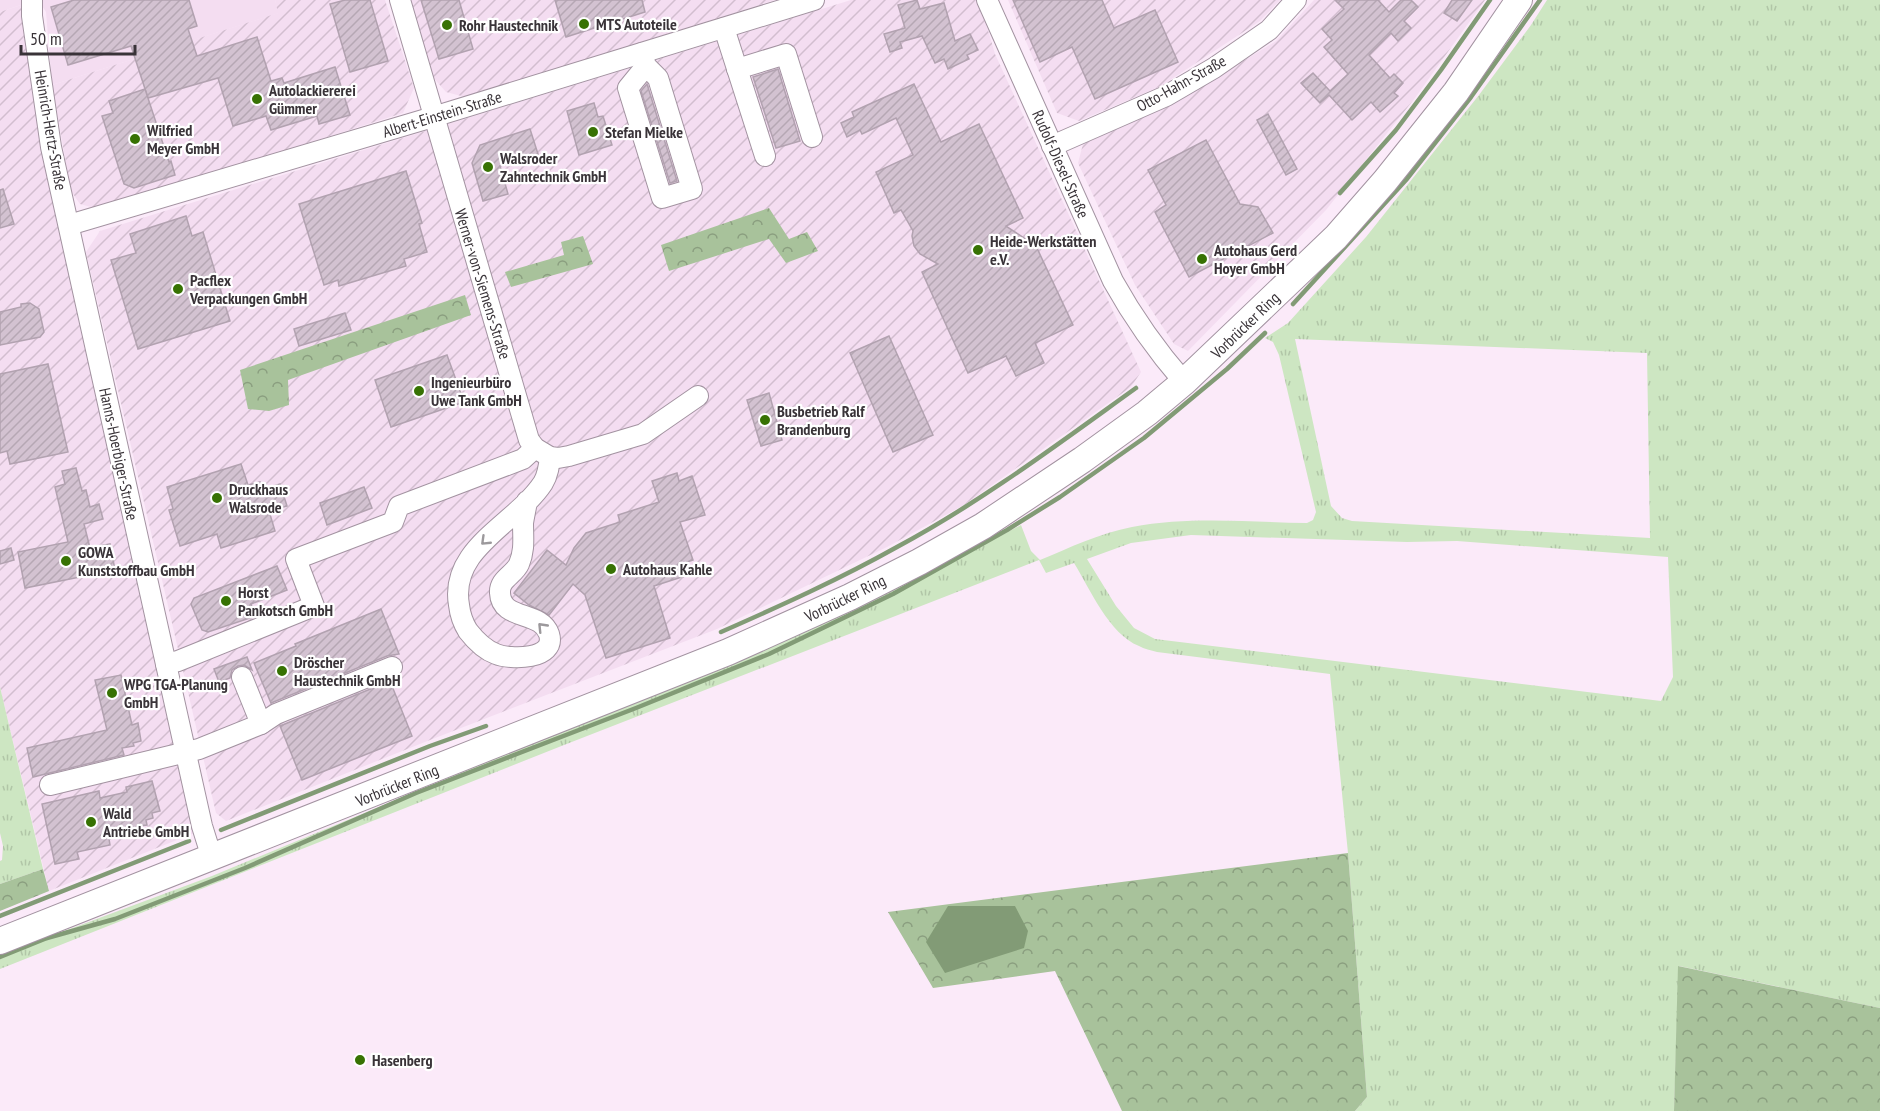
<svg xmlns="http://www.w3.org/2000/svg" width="1880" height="1111" font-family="'PT Sans Narrow',sans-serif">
  <defs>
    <pattern id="industrial-furrows" width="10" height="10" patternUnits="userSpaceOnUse" patternTransform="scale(1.5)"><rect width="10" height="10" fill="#f4ddf1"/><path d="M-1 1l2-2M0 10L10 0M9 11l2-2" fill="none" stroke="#d2becf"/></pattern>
    <pattern id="grass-tufts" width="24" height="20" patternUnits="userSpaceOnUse" patternTransform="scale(1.5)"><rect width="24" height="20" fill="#cde6c2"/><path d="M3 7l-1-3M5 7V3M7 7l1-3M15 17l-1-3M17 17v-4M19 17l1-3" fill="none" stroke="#b1c6a7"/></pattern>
    <pattern id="forest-crowns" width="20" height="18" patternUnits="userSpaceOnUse" patternTransform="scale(1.5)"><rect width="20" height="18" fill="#a8c29b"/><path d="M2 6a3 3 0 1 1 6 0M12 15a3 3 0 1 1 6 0" fill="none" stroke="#8a9e7f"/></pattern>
    <pattern id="building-hatch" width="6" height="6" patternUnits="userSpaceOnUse" patternTransform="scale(1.5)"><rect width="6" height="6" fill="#d3c2d1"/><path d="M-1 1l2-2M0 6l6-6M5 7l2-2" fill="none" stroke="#b6a7b4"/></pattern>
  </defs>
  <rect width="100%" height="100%" fill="#fbeaf9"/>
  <!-- built -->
  <g fill="#f4ddf1">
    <path d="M0,0H24V4L0,12Z"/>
    <path d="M41,0H275L279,13L52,85L46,12L41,4Z"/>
  </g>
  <!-- industrial -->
  <g fill="url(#industrial-furrows)">
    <path d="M275,0H385L414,88L403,113L98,209L80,204L71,191L52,85L278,13Z"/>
    <path d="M408,0H775L465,97L446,92L431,75Z"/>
    <path d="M851,0H976L988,30L995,54L1141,372L1131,387L964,505L887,547L717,629L430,740L226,821L216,813L86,252L100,231Z"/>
    <path d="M1008,0H1280L1260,21L1161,86L1079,121L1057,113Z"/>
    <path d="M1314,0H1485L1415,98L1326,210L1188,351L1174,344L1135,285L1078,163L1083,144L1171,105L1276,41Z"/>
    <path d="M24,4L25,24L36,116L57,212L197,832L49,891L0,687V12Z"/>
  </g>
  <!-- grass -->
  <g fill="url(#grass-tufts)" fill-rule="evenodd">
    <path d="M1547,0H1880V1008L1679,966L1674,1111H1355L1367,1097L1348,853L1330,674L1157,652C1151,650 1144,649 1139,646C1109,634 1090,589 1074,563L1046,573L1039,560L564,745L0,969V955L212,876L379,807L733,659L983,545L1021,525L1031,551L1040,560C1069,548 1100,533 1132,527C1189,516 1249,522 1307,523L1313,520L1316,512L1279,355L1273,342L1265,338L1288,323L1366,237L1479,95L1531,25ZM1295,339L1647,353L1650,538L1352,521L1342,518L1331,506ZM1191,535L1407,542L1457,541L1668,557L1673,677L1661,701L1155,639L1134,628L1116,606L1087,559L1131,543Z"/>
    <path d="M0,687L43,869L0,884V861L2,860L3,846L0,833Z"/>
  </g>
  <!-- forest -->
  <g fill="url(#forest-crowns)">
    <path d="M769,208L789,239L807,232L818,251L786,263L769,239L669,271L661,245Z"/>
    <path d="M583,236L593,264L511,287L505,272L564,255L561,242Z"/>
    <path d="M465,295L471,315L288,380L289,405L269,411L248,409L240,370Z"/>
    <path d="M1348,853L1367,1097L1355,1111H1122L1055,971L933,988L888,912Z"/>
    <path d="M43,869L49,891L0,911V884Z"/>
    <path d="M1678,966L1880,1008V1111H1674Z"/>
  </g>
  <!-- water -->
  <path fill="#829b76" d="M948,906H1015L1028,931L1024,948L945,973L926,942Z"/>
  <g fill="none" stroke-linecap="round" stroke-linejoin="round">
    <!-- stream -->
    <g stroke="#829b76" stroke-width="4.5">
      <path d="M1340,193L1396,130L1441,70L1490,0"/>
      <path d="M1293,304L1406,180L1471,97L1540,0"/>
      <path d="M721,632C780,606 840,579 897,547C981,502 1058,444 1136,388"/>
      <path d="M221,830L430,746L486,726"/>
      <path d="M0,916L189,841"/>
      <path d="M0,957L47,938L115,919L245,868L416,793L636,708L769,654L893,594L1007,530L1060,497L1144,438L1227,369L1265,333"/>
    </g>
  </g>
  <!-- building -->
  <g fill="url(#building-hatch)" stroke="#b2a2b0" stroke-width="1.5">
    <path d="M74,0H189L197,26L188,29L197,56L257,37L271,81L282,78L284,83L335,67L350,115L319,124L317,116L271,130L266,116L233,126L218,78L148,98L131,46L68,65L51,7Z"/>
    <path d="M345,0H370L388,61L350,72L330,4Z"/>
    <path d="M421,0H459L473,49L439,59Z"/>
    <path d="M555,0H642L645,12L566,37Z"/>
    <path d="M917,0L920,9L944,3L955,41L970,34L978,50L967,55L969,59L948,69L944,59L935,63L922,36L900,42L902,48L890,52L884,34L905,28L898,5Z"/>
    <path d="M1013,0H1102L1114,28L1155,10L1178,62L1095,99L1072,47L1040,62Z"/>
    <path d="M1335,0H1378L1389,12L1401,0H1411L1418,7L1404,21L1411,28L1398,41L1391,33L1369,55L1390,78L1394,74L1403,83L1394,93L1398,96L1380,112L1371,102L1352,120L1329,95L1320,103L1301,83L1313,73L1330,91L1348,74L1324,47L1332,40L1322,29L1344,9Z"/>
    <path d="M1452,0H1472L1457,21L1444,13Z"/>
    <path d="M778,69L800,141L776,148L753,77Z"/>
    <path d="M647,84L677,181L670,183L641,91Z"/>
    <path d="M914,84L941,142L979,124L1023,218L1006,226L1036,246L1073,325L1035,343L1044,363L1016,376L1006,356L968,373L922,272L938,264L920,254L914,246L912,236L913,231L901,210L894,213L876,172L913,155L896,118L862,134L860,130L847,137L841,123L854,117L852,112Z"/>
    <path d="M145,89L169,162L171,161L175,175L134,188L124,184L102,116L113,113L109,101Z"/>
    <path d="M594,103L598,117L603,116L612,145L579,155L567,111Z"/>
    <path d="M1268,114L1297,169L1286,175L1257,120Z"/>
    <path d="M530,129L538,154L500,166L508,194L483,201L472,163L480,145Z"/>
    <path d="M1206,140L1240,204L1258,207L1273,233L1189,277L1155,212L1166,205L1148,170Z"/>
    <path d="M406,171L422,223L419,224L427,252L404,259L406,266L339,286L338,280L324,285L299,204Z"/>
    <path d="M3,189L14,224L0,228V190Z"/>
    <path d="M186,216L192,236L203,232L230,321L138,349L111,260L136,253L130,234Z"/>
    <path d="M30,303L39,309L44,332L40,337L0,345V312L21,307V304Z"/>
    <path d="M345,313L351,330L299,346L294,329Z"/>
    <path d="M889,336L933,435L893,452L850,353Z"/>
    <path d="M447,355L464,402L391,427L375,380Z"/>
    <path d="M48,364L68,452L10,464L7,451L0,453V374Z"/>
    <path d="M769,393L782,440L761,446L747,400Z"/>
    <path d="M241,464L248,485L260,482L262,490L280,484L287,506L269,511L275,531L221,548L217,534L180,546L169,510L173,509L167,487Z"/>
    <path d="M76,468L82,491L86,490L90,507L99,504L103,519L84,524L90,548L110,544L115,570L25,588L18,552L68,542L55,487L65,484L62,471Z"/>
    <path d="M677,473L679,481L692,476L705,515L680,522L693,560L687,562L691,574L654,586L670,638L606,658L585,595L573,584L549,615L529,605L514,593L547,550L566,565L574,548L586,533L620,522L618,515L659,502L652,481Z"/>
    <path d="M364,487L372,508L327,525L320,503Z"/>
    <path d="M11,548L14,560L0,564V551Z"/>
    <path d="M277,566L287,590L251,604L256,616L208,632L202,630L191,604L194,598Z"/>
    <path d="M381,609L399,654L387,656L271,703L254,663L296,646L295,644Z"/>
    <path d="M247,657L252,670L244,665L238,666L232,670L230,678L219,682L214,669Z"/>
    <path d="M121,675L132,725L138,723L141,741L133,743L134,746L122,748L124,755L33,777L27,748L107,730L95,680Z"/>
    <path d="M390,681L412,736L302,780L280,726Z"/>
    <path d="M152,781L160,811L152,813L153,818L146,820L147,825L138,826V829L128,832V834L109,839L110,845L77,852L79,859L55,864L42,804L99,791L100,798L127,792L126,787Z"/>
  </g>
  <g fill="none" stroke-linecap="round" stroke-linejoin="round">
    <defs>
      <g id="minor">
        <path d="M32,0V16L51,147L202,826L212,858"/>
        <path d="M400,0L529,440L535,448L550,457L558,458L569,456L643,434L698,396"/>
        <path d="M987,0L1113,281C1133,317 1157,351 1184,382"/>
        <path d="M724,28L765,156"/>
        <path d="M642,53L646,66L658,78L692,189L662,198L628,88L646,66"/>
        <path d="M737,69L786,54L812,137"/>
        <path d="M1052,146L1166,96L1214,68L1269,30L1296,0"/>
        <path d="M69,225L433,117L814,0"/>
        <path d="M527,501C526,508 524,516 523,523C523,538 525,550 519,564C514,575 499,579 500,593C501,621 541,610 549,634C557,660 510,660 496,654C485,650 475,640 468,631C463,623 460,614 459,605C449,548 516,524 543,483C548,475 549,466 550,457"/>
        <path d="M166,664L178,661L314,606L296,559L388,524L393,522L399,506L523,459L535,448"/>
        <path d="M242,677L261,724"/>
        <path d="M50,785L199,749L261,724L276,714L392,667"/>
      </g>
      <path id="major" d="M0,941L728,652L850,597L919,562L983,526L1082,460L1147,413L1184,382L1336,237L1385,181L1456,92L1519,0"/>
    </defs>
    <!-- minor casing -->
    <use href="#minor" stroke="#a393a1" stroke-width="22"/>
    <!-- major casing -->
    <use href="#major" stroke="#a393a1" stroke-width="28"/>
    <!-- minor -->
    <use href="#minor" stroke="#fff" stroke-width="20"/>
    <!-- major -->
    <use href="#major" stroke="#fff" stroke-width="26"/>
  </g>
  <!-- one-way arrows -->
  <defs><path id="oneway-chevron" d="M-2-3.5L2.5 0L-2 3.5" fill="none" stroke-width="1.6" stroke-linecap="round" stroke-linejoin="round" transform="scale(1.5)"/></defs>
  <g stroke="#9c999c">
    <use href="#oneway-chevron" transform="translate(485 541) rotate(136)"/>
    <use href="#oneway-chevron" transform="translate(542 627) rotate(-134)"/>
  </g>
  <!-- markers -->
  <g fill="#377203" stroke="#fff" stroke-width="2">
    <circle cx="584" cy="24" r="6"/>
    <circle cx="447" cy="25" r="6"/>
    <circle cx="257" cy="99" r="6"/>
    <circle cx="593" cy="132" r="6"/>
    <circle cx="135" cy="139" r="6"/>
    <circle cx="488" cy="167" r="6"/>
    <circle cx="978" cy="250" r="6"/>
    <circle cx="1202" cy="259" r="6"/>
    <circle cx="178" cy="289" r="6"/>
    <circle cx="419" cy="391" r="6"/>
    <circle cx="765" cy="420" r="6"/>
    <circle cx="217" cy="498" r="6"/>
    <circle cx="66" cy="561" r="6"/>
    <circle cx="611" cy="569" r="6"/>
    <circle cx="226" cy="601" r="6"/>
    <circle cx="282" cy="671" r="6"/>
    <circle cx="112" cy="693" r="6"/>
    <circle cx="91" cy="822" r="6"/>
    <circle cx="360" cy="1060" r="6"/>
  </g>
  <g text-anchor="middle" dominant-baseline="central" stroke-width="4.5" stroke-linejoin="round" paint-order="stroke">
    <!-- poi labels -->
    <g font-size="16" font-weight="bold" fill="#393338" stroke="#fff" text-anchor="start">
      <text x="596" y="24">MTS Autoteile</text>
      <text x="459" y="25">Rohr Haustechnik</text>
      <text x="269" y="90">Autolackiererei<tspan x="269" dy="18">Gümmer</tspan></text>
      <text x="147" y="130">Wilfried<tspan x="147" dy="18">Meyer GmbH</tspan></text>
      <text x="605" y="132">Stefan Mielke</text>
      <text x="500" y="158">Walsroder<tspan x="500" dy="18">Zahntechnik GmbH</tspan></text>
      <text x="990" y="241">Heide-Werkstätten<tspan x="990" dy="18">e.V.</tspan></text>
      <text x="1214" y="250">Autohaus Gerd<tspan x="1214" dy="18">Hoyer GmbH</tspan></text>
      <text x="190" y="280">Pacflex<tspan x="190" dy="18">Verpackungen GmbH</tspan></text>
      <text x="431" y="382">Ingenieurbüro<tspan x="431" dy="18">Uwe Tank GmbH</tspan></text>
      <text x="777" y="411">Busbetrieb Ralf<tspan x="777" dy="18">Brandenburg</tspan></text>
      <text x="229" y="489">Druckhaus<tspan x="229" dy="18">Walsrode</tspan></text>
      <text x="78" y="552">GOWA<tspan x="78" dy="18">Kunststoffbau GmbH</tspan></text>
      <text x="623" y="569">Autohaus Kahle</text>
      <text x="238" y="592">Horst<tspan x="238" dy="18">Pankotsch GmbH</tspan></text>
      <text x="294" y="662">Dröscher<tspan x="294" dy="18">Haustechnik GmbH</tspan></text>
      <text x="124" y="684">WPG TGA-Planung<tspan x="124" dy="18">GmbH</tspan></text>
      <text x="103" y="813">Wald<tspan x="103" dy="18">Antriebe GmbH</tspan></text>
      <text x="372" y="1060">Hasenberg</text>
    </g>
    <!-- street labels -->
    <g font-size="16" fill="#393338" stroke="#fff">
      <text transform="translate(1181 83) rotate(-29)">Otto-Hahn-Straße</text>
      <text transform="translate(442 114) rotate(-17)">Albert-Einstein-Straße</text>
      <text transform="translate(51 130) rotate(80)">Heinrich-Hertz-Straße</text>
      <text transform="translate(1061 164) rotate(66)">Rudolf-Diesel-Straße</text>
      <text transform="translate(483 284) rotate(73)">Werner-von-Siemens-Straße</text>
      <text transform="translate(1245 325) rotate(-44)">Vorbrücker Ring</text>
      <text transform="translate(119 454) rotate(78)">Hanns-Hoerbiger-Straße</text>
      <text transform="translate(845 598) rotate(-26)">Vorbrücker Ring</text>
      <text transform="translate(397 785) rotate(-22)">Vorbrücker Ring</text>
    </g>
  </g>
  <!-- scale -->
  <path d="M21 45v9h114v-9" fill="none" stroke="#393338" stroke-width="3"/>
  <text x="30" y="45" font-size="18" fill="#393338" stroke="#ffffff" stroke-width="4.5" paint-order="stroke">50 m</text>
</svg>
